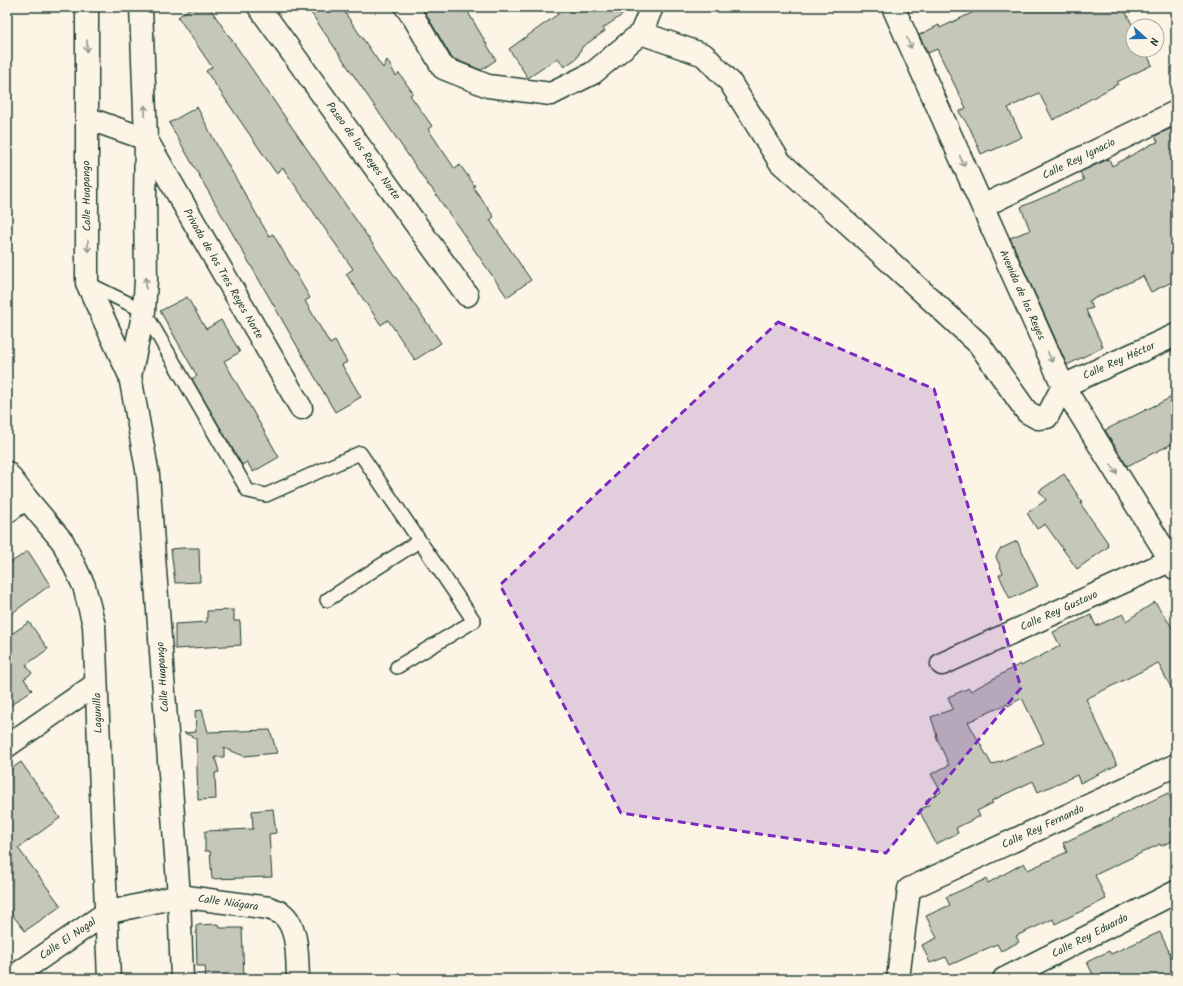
<svg xmlns="http://www.w3.org/2000/svg" width="1183" height="986" font-family="Kalam,sans-serif">
  <rect width="100%" height="100%" fill="#fcf5e5"/>
  <filter id="ink" filterUnits="userSpaceOnUse"><feTurbulence type="fractalNoise" baseFrequency=".025" numOctaves="2"/><feDisplacementMap in="SourceGraphic" scale="8" xChannelSelector="R" yChannelSelector="G"/><feConvolveMatrix kernelMatrix="1 2 1 2 8 2 1 2 1" color-interpolation-filters="sRGB"/></filter>
  <g filter="url(#ink)">
    <!-- building -->
    <g fill="#c5c7b9" stroke="#1f3d34" fill-rule="evenodd">
      <path d="M192,7H209L441,343L415,360L388,320L381,325L346,274L353,269L325,229L283,168L276,173L206,71L212,67L178,17Z"/>
      <path d="M307,7H341L383,68L387,60L396,76L399,73L413,93L410,95L432,126L428,129L455,169L460,165L475,186L473,187L494,217L490,220L531,280L507,297L430,186H429Z"/>
      <path d="M422,7H465L496,60L481,70L452,58Z"/>
      <path d="M568,7H634L603,28L605,31L582,47L577,58L564,67L558,58L528,78L509,49Z"/>
      <path d="M984,7H1123L1133,26V50H1145L1152,65L1117,82L1118,84L1078,106V107L1053,120L1039,93L1008,108L1022,137L991,151L990,150L981,154L970,128L959,112L966,108L937,49L928,53L919,35L939,25L940,28Z"/>
      <path d="M197,107L220,151L269,236L273,234L310,298L305,301L330,344L335,341L347,362L342,365L361,397L335,412L169,123Z"/>
      <path d="M1176,126V280L1151,292L1143,276L1089,301L1093,308L1086,310L1103,347L1067,365L1010,238L1030,230L1021,207L1084,180L1080,172L1109,159L1112,166L1152,144L1158,142L1155,136Z"/>
      <path d="M187,297L206,329L221,320L240,352L224,361L279,457L253,472L247,462L242,465L192,379L197,376L160,311Z"/>
      <path d="M1176,395V442L1127,466L1105,430Z"/>
      <path d="M1064,474L1082,502L1080,503L1108,543L1107,544L1108,547L1077,569L1045,524L1037,529L1027,513L1046,500L1039,491Z"/>
      <path d="M1017,541L1038,586L1010,599L999,575L1003,573L996,557L1000,549Z"/>
      <path d="M183,548H199L200,582L175,583L171,549Z"/>
      <path d="M28,551L50,585L7,617V565Z"/>
      <path d="M1155,602L1176,633V697L1158,663L1086,699L1117,765L1080,783L1077,775L1038,792L1033,781L991,801L993,803L977,811L980,816L956,828L958,833L936,844L919,810L929,805L926,800L941,792L931,774L949,765L936,736H937L931,717L953,709L948,697L969,688L971,691L1020,664L1021,666L1060,646L1053,632L1091,615L1096,626L1123,614L1126,621ZM1022,698L1044,743L1000,762V761L992,765L968,722L1007,704L1008,706Z"/>
      <path d="M234,610V621H240L241,645L175,649V624L207,622V611Z"/>
      <path d="M29,622L48,649L26,665L32,673L24,679L32,690L7,708V637Z"/>
      <path d="M202,710L208,732L270,730L277,753L244,756L224,748V757H215L219,772L215,773L216,799L198,800L196,738L184,733L196,732L195,711Z"/>
      <path d="M21,762L60,818L18,848L61,906L25,931L7,908V772Z"/>
      <path d="M1168,793L1176,809V839L1161,846L1160,844L1095,875L1106,899L1055,924L1053,919L1016,936L1019,942L1001,951L997,944L950,965L946,957L930,963L922,945L937,938L926,916L950,905L946,897L986,879L988,883L1024,863L1028,870L1067,852L1063,843Z"/>
      <path d="M273,809L276,833L269,834L272,877L212,879L210,851H205V831L253,829L252,811Z"/>
      <path d="M219,924L220,928H242L244,979H206L205,966H197L196,925Z"/>
      <path d="M1160,932L1176,967V979H1095L1087,962L1109,951L1111,954Z"/>
    </g>
    <g fill="none" stroke-linecap="round" stroke-linejoin="round">
      <defs>
        <g id="service">
          <path d="M87,283L144,311L248,491L266,495L360,453L474,621L397,667"/>
          <path d="M327,600L419,541"/>
        </g>
        <g id="minor">
          <path d="M259,7L467,295"/>
          <path d="M406,7L414,18L443,68L488,86L551,94L593,73L641,33L652,7"/>
          <path d="M641,33L704,55L730,82L780,162L861,235L979,344L1027,412L1038,418L1047,417L1063,386L1176,335"/>
          <path d="M87,118L146,139L301,408"/>
          <path d="M983,206L1176,112"/>
          <path d="M7,473L26,498L63,542L84,586L94,625L109,979"/>
          <path d="M7,512L26,498"/>
          <path d="M942,664L1176,558"/>
          <path d="M7,746L96,684"/>
          <path d="M10,979L106,913L179,896L269,908C273,910 277,911 281,913C299,926 297,959 298,979"/>
          <path d="M898,979L909,889L1176,765"/>
          <path d="M1004,979L1176,892"/>
        </g>
        <g id="secondary">
          <path d="M87,7V283L130,376L148,475L179,896L182,979"/>
          <path d="M893,7L1063,386L1176,569"/>
          <path d="M130,376L144,311L146,280L145,200L146,139L141,7"/>
        </g>
      </defs>
      <!-- service casing -->
      <use href="#service" stroke="#1f3d34" stroke-width="16"/>
      <!-- minor casing -->
      <use href="#minor" stroke="#1f3d34" stroke-width="25"/>
      <!-- secondary casing -->
      <use href="#secondary" stroke="#1f3d34" stroke-width="25"/>
      <!-- service -->
      <use href="#service" stroke="#fcf5e5" stroke-width="13"/>
      <!-- minor -->
      <use href="#minor" stroke="#fcf5e5" stroke-width="22"/>
      <!-- secondary -->
      <use href="#secondary" stroke="#fcf5e5" stroke-width="22"/>
    </g>
    <!-- one-way arrows -->
    <defs><path id="oneway-shaft" d="M-6 0H5M1.5-3L5.5 0L1.5 3" fill="none" stroke-width="1.6" stroke-linecap="round" stroke-linejoin="round"/></defs>
    <g stroke="#8e998c">
      <use href="#oneway-shaft" transform="translate(909 43) rotate(66)"/>
      <use href="#oneway-shaft" transform="translate(87 46) rotate(91)"/>
      <use href="#oneway-shaft" transform="translate(145 111) rotate(-92)"/>
      <use href="#oneway-shaft" transform="translate(962 161) rotate(66)"/>
      <use href="#oneway-shaft" transform="translate(88 246) rotate(89)"/>
      <use href="#oneway-shaft" transform="translate(146 283) rotate(-87)"/>
      <use href="#oneway-shaft" transform="translate(1050 357) rotate(66)"/>
      <use href="#oneway-shaft" transform="translate(1114 469) rotate(58)"/>
    </g>
  </g>
  <!-- marked area -->
  <path fill="#7b2cbf" fill-opacity="0.2" stroke="#7b2cbf" stroke-width="3" stroke-dasharray="8 5" stroke-linejoin="round" d="M778,322L934,389L1021,688L886,853L621,813L500,585Z"/>
  <g text-anchor="middle" dominant-baseline="central" stroke-width="4" stroke-linejoin="round" paint-order="stroke">
    <!-- street labels -->
    <g font-size="11" fill="#1f3d34" stroke="#fcf5e5">
      <text transform="translate(363 151) rotate(54)">Paseo de los Reyes Norte</text>
      <text transform="translate(1079 159) rotate(-26)">Calle Rey Ignacio</text>
      <text transform="translate(87 196) rotate(-91)">Calle Huapango</text>
      <text transform="translate(223 274) rotate(60)">Privada de los Tres Reyes Norte</text>
      <text transform="translate(1022 295) rotate(66)">Avenida de los Reyes</text>
      <text transform="translate(1119 361) rotate(-24)">Calle Rey Héctor</text>
      <text transform="translate(1059 611) rotate(-24)">Calle Rey Gustavo</text>
      <text transform="translate(163 677) rotate(-94)">Calle Huapango</text>
      <text transform="translate(98 713) rotate(-92)">Lagunilla</text>
      <text transform="translate(1043 827) rotate(-25)">Calle Rey Fernando</text>
      <text transform="translate(228 903) rotate(8)">Calle Niágara</text>
      <text transform="translate(1090 936) rotate(-27)">Calle Rey Eduardo</text>
      <text transform="translate(68 939) rotate(-34)">Calle El Nogal</text>
    </g>
  </g>
  <!-- margin -->
  <rect width="1183" height="986" fill="none" stroke="#fcf5e5" stroke-width="24"/>
  <rect x="12" y="12" width="1159" height="962" fill="none" stroke="#1f3d34" stroke-width="1.5" filter="url(#ink)"/>
  <!-- north arrow -->
  <g transform="translate(1145 38) rotate(111)"><circle r="19" fill="#fcf5e5" stroke="#a4ab9e"/>
  <path d="M0-3L7 15L0 10L-7 15Z" fill="#1f6fb2"/>
  <text y="-6" font-size="11" font-weight="bold" text-anchor="middle" fill="#1f3d34">N</text>
  </g>
</svg>
